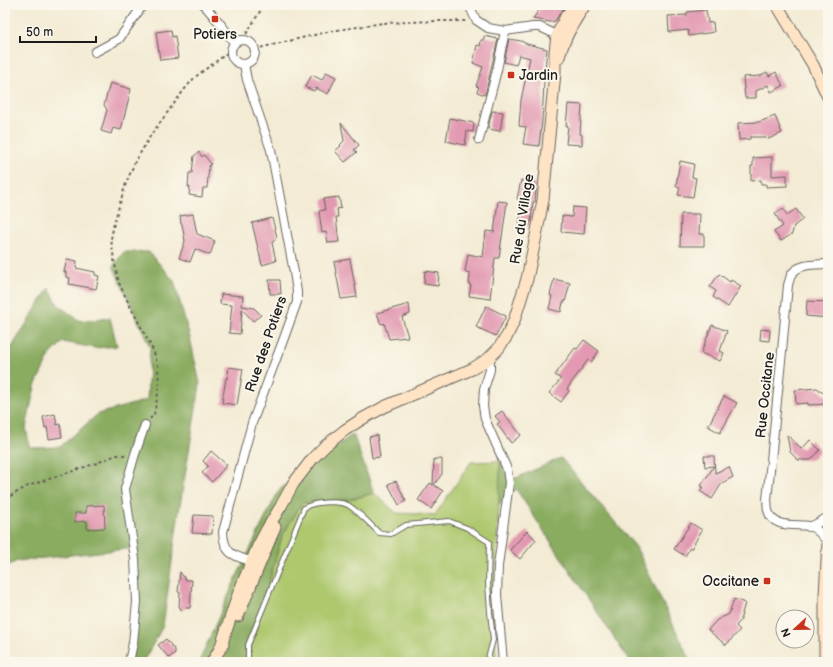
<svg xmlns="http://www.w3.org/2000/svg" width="833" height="667" font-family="'Balsamiq Sans',sans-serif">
  <rect width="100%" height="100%" fill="#fbf7ec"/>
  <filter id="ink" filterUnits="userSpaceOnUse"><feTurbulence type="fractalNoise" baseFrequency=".025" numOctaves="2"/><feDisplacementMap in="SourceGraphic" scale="8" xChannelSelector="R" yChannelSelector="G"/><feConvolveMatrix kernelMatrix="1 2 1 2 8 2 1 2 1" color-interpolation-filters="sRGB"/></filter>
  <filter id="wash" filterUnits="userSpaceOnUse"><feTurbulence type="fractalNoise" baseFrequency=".012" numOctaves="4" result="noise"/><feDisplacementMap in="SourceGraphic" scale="16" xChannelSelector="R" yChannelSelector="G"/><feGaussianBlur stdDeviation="0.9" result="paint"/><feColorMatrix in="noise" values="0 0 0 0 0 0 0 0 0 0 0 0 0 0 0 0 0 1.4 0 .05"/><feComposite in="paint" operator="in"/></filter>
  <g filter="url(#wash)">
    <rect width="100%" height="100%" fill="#f3ebd4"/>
    <!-- green -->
    <path fill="#aec86e" stroke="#657245" d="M500,461L499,504L493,622L497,662H248L250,649L282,536L302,503L348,500L374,493L396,513L435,515L471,462Z"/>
    <!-- forest -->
    <g fill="#8aac61" stroke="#53643e">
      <path d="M124,252H149L174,281L190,338L200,384L178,518L163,626L143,662H132L135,548L17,561L5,567V353L10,350L49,288L58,305L80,321L110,318L117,346L95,348L63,342L50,355L35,386L26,428L30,448L60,447L98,414L147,400L150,347L113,266Z"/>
      <path d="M353,434L374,493L348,500L302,503L282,536L250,649L248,662H199L236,578L279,490Z"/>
      <path d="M561,458L636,547L691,662H630L516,489L499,504L500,461L514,479Z"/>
    </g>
    <g id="blocks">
      <!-- building -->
      <g fill="#e299b1">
        <path d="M542,5H558L564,8L560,13L555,21L550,22L533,19Z"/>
        <path d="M706,10L708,23L713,22L714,32L689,36L688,30L669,32L668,16L687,15V12Z"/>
        <path d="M171,30L172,37L175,36L178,58L160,60L156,32Z"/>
        <path d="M484,36L498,39L485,95L477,92L479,87L476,86L483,67L473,63L477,45L480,46L481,40H484Z"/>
        <path d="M509,39L521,41L527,44L547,49L544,82L542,121L539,146L523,144L526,127L519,126L521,100L530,58L519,55L516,65L504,62Z"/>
        <path d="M326,72L336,77L328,94L316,88L314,91L305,87L312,75L322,80Z"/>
        <path d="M767,72L769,76L776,72L783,86L771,92L768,85L756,91V98H745L743,77L760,76Z"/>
        <path d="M110,83L131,89L121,130L113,128L111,134L101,131L107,110L104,105Z"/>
        <path d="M568,104L582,105L580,134L582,135V145L566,144L568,126H566Z"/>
        <path d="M492,111L503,112L500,131L488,129Z"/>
        <path d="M775,116L782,133L766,140L765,137H750V139L739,140L738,123L759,122Z"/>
        <path d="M450,118L474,123L473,132L467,131L465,145L446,141Z"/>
        <path d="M341,123L359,145L354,150L357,152L345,162L335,151L341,146L340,145L344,141Z"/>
        <path d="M199,152L202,157L204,155L211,164L209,166L207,188H203L202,197L189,195L190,187H188L189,173H192L194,156Z"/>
        <path d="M772,157V176L787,175V186L766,187V184H761V180L751,181V166H753V158Z"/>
        <path d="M680,161L694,164L692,177L696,178L693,197L678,195L680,187L676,186Z"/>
        <path d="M521,180L536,183L535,189H536L535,202H533L531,222H530L529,226L519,225L523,200L517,199Z"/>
        <path d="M339,197L341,208L337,209L338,217H336L339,242L328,243L326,232L322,233L319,211L325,210L323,199Z"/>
        <path d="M498,201L507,202L499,258H495L490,299L469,296L471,285H469L470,273L465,272L468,254L483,257L486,231L494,232Z"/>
        <path d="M573,207L586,208L584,234L561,232L562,216L572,217Z"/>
        <path d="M783,209L787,215L796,209L803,219L794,226L792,234L781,241L774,232L783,226L775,214Z"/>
        <path d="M193,214L197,234L215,241L210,255L195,249L190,262L179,258L185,241L182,224H181L180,216Z"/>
        <path d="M681,214H700L699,234H704V246H680Z"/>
        <path d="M272,218L277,237L272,243L276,261L262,265L252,223Z"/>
        <path d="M67,259L77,261L76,268L95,272V275L99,276L96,289L69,284L70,278L66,277V272H64Z"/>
        <path d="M350,259L357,297L341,299L334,262Z"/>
        <path d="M425,271L439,273L438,286L424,284Z"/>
        <path d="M719,274L730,282L731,280L741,286L728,307L713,297L716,291L710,287Z"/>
        <path d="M554,279L570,283L565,302H563L561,312L549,309L552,296L550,295Z"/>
        <path d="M269,280H280L281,294H270Z"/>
        <path d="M221,294L243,296L242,306L254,308L261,315L253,321L242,309L240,334L229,333L232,305L220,304Z"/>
        <path d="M807,301L828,302V318L806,316Z"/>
        <path d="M409,304L410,314L402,317L408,337L389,339L384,323L381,324L377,313Z"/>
        <path d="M486,306L506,316L496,336L476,327Z"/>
        <path d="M712,325L727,331L720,351L724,353L720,361L701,353Z"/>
        <path d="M761,329L770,330L769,341L760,340Z"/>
        <path d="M584,340L599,351L591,362L588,360L567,389L569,391L561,402L549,393L561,379L555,375L575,348L577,349Z"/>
        <path d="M229,367L243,369L237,405L222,403L226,378L227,379Z"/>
        <path d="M817,388L828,397V404L808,405V403L796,404L795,390Z"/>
        <path d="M724,396L737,403L720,433L708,426Z"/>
        <path d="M502,411L521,435L511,443L497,424L500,422L495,416Z"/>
        <path d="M55,414L57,425L60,424L62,437L49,439L47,427L45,428L43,417Z"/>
        <path d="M377,435L380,457L372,458L369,437Z"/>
        <path d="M787,435L802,449L810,440L820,450L811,460H798L790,452Z"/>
        <path d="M211,451L227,465L212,482L202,473L208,466L203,461Z"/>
        <path d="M704,456H714L715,473L729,467L733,477L722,483L712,499L700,491L703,487L701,486L714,466L705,467Z"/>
        <path d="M434,459H442V474L434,485L443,491L431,509L418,500L430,483L433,485Z"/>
        <path d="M396,481L406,501L399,505L388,484Z"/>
        <path d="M104,505L105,528L87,529V521L75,522V513H86V506Z"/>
        <path d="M194,515L213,516L212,534L192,533Z"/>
        <path d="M691,523L702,530L691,549L690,548L685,556L674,549Z"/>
        <path d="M527,531L536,540L520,559L510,550Z"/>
        <path d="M180,572L186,580H192L190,608H185L182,611L179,606L180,593L178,592Z"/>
        <path d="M734,599L745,603L741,617V620L736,626L740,630L726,645L708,630L717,620L729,614Z"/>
        <path d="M166,639L175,650V653L169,658L158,645Z"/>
      </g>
    </g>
  </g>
  <g filter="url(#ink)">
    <use href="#blocks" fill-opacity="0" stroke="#67645c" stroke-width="1"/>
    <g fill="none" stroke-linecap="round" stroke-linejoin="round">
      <defs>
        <path id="lane" d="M248,662V645L304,508C313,502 338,500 348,505C359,512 369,523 379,533L391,534L406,525L449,521L467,528L489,542L488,583L490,612L493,640L487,662"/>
        <g id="street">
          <path d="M204,5L223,27L234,43"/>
          <path d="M469,5L476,20L488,28L505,31L533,27H540L561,37"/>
          <circle cx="243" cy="52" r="12"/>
          <path d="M95,52L119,39L143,5"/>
          <path d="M244,64L247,80L271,150L294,272L297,292V302L284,338L252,423L223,532C224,557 237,556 257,563"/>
          <path d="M479,140L497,70L505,31"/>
          <path d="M488,359L490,363V370L484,389L483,406L485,419L507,469L509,483L498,566L497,595L503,662"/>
          <path d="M809,527L816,524L828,517"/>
          <path d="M828,543C823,536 817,528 809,526C795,524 772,529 768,510C767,507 768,503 767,500L782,351L788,285C789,282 790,278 791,275C798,263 816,265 828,264"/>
          <path d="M129,662L133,643L137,602L135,559L125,489L135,454L145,425"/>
        </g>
        <g id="secondary">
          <path d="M777,5L813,65L828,97"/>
          <path d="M559,57C564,38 574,21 585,5"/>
          <path d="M238,616L275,527"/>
          <path d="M220,649L239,592L258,546L267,529L281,506L293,484L313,458L325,446L345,430L362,419L384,407L472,369L488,359L498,349L507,336L514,321L527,279L536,236L543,200L555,73V52L557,35L566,16L576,5"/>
          <path d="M212,662L223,644"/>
          <path d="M825,662V595L828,542"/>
        </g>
      </defs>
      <!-- lane casing -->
      <use href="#lane" stroke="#67645c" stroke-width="6"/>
      <!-- street casing -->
      <use href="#street" stroke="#67645c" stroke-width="10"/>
      <!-- secondary casing -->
      <use href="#secondary" stroke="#67645c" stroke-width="13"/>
      <!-- path -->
      <g stroke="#67645c" stroke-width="2" stroke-dasharray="3 3" stroke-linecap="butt">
        <path d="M243,39L264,5"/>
        <path d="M255,49L331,31L383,23L437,21H467"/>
        <path d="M150,419L154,414L159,389L158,365L153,350L129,304L119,283L114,260L111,239L114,223L126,183L135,162L151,135L184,90L195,77L226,54L230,53"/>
        <path d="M5,499L28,486L97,463L116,455H126"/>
      </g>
      <!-- lane -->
      <use href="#lane" stroke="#fff" stroke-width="4"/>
      <!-- street -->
      <use href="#street" stroke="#fff" stroke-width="8"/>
      <!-- secondary -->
      <use href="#secondary" stroke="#fee4c5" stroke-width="11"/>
    </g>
  </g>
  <!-- markers -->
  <g fill="#c8321e" stroke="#fbf7ec" stroke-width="1.5">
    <rect x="211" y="15" width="8" height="8" rx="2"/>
    <rect x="507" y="71" width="8" height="8" rx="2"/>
    <rect x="763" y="577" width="8" height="8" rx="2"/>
  </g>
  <g text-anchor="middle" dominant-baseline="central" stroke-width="4" stroke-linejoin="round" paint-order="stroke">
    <!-- poi labels -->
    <g font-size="14" fill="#1c1c1c" stroke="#fbf7ec">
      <text x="215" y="34">Potiers</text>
      <text x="519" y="75" text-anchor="start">Jardin</text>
      <text x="759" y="581" text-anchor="end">Occitane</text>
    </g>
    <!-- street labels -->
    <g font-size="14" fill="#1c1c1c" stroke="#fbf7ec">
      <text transform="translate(522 219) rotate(-81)">Rue du Village</text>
      <text transform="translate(266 344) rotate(-71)">Rue des Potiers</text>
      <text transform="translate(765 395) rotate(-84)">Rue Occitane</text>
    </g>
  </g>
  <!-- margin -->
  <rect width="833" height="667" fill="none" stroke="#fbf7ec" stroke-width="20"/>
  <!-- north arrow -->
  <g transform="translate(795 629) rotate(248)"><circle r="19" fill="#fbf7ec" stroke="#a29f99"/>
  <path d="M0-3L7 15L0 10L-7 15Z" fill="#c8321e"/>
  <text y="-6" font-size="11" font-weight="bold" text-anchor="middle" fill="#1c1c1c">N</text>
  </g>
  <!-- scale -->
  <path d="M20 36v6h76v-6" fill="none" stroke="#1c1c1c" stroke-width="2"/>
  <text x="26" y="36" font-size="12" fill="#1c1c1c" stroke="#fbf7ec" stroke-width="3" paint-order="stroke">50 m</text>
</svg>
